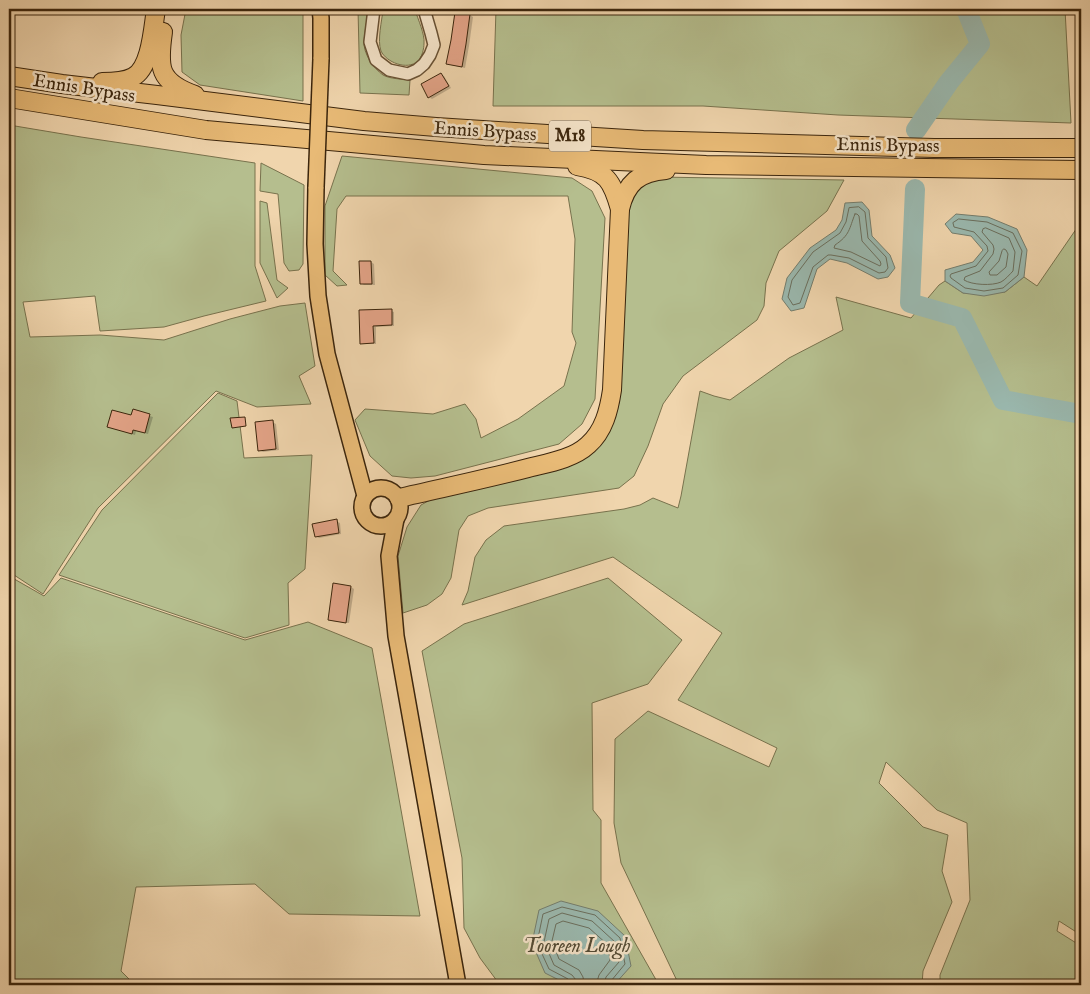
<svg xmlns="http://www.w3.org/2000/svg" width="1090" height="994" font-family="'IM FELL English',serif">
  <rect width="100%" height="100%" fill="#f0d5ad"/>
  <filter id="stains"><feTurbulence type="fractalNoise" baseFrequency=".004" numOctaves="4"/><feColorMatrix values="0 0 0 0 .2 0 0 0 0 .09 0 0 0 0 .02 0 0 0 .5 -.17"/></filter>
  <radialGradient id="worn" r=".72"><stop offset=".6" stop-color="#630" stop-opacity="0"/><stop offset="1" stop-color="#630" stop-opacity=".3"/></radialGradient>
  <!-- green -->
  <g fill="#b5be8e" stroke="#78724d">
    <path d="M186,9H299L303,15V101L200,85L182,72L181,35Z"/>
    <path d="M358,9H369C367,19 365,30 364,41C363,53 373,68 383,75C390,79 402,79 410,80L409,95L360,93Z"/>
    <path d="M383,9H413L415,10C418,19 425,35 424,43C424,49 422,57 418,61C407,71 386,62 381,51C377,40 382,21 383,9Z"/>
    <path d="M496,9H1065L1071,123L838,115L703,106H493Z"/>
    <path d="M9,125L81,137L255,163V266L266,301L204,316L164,327L100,331L95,296L23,302L30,337L100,335L164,340L230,319L280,306L305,303L315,366L299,376L311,404L257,407L216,391L98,508L43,594L11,573H9Z"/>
    <path d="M342,156L572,178L592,191L605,218L595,399L582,424L559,444L435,476L411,478L392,476L370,456L355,420L365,409L433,414L465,404L476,419L481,438L518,419L564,386L576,343L572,332L575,239L568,196H346L337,209L333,271L347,285L337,286L325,275V206Z"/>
    <path d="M261,163L304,185L303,264L299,270L289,271L284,263L278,194L260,191Z"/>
    <path d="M657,177L844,180L827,211L779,251L766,283L764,306L757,320L683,376L663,404L648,446L634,476L619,488L488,508L468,516L459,530L451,578L442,594L427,605L403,613L398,556L407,527L421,505L439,495L584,456L612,423L619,403L626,209L639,188Z"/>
    <path d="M260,201L267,203L277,280L288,288L277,298L260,263Z"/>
    <path d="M1081,222V935L1059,921L1057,931L1081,946V985H940V975L970,900L967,823L937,810L886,762L879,783L923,827L948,835L942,871L952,902L923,971L922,985H679L621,863L614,823L615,739L648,711L769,767L777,748L678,700L722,633L613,557L462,605L468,591L475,557L486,540L504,526L624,509L640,505L653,498L678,508L681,496L700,391L714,396L730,400L789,358L843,330L836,297L911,318L939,285L945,281L963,293L1005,292L1024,277L1037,286Z"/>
    <path d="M218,393L237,401L244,458L312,455L305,569L288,583L289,625L245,638L59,575L102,510Z"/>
    <path d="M9,576L44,596L61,578L245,640L308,622L372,648L420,916L289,914L255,884L136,887L121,971L135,985H9Z"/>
    <path d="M608,578L682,640L648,684L592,703L593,810L601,820V883L659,985H500L480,958L464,928L462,858L422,651L464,624Z"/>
  </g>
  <!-- water -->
  <g fill="#9ab8ae" stroke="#747d6d">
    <path d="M862,202L869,210L872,236L890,255L895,268L888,277L878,279L847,263L830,259L817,269L804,308L791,311L782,299L787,278L810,248L836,230L842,220L845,203Z"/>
    <path d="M956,214L988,217L1017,229L1027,250L1024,277L1005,292L984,296L963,293L945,281V270L973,262L983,250L971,236L952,233L945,224Z"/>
    <path d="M561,901L598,911L625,936L631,966L614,985H569L545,973L532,943L539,910Z"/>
  </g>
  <!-- shadow -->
  <g fill="#0003">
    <path d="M470,15L473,17L469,46L465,68L451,65Z"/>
    <path d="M441,74L444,76L451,88L432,99L429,97Z"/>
    <path d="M371,262L374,264L375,285H364L361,283Z"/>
    <path d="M360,311H391L394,312V326L376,327V344H364L361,343Z"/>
    <path d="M133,411L153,417L148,434L136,431L135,435L109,427L132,417Z"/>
    <path d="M272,422L276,424L279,450L263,452L259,450Z"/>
    <path d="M336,521L340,523L341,534L319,538L316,536Z"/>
    <path d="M351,587L354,589L349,623L332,621L329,619Z"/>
    <path d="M283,980L311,982L314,984V985H282Z"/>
  </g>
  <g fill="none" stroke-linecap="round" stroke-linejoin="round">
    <!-- shore -->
    <g stroke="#6a6e5d" stroke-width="1">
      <path d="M859,207L865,212L868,238L886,257L888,268L885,272L879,273L849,258L831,255H828L813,267L800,303L793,305L788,297L792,280L813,252L840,233L846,222L849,208Z"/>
      <path d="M855,214H857L859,216L862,241L880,261L881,264L880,266L851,252L834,248L835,245C850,235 849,229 855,214Z"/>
      <path d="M959,219L987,222L1013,233L1022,251L1018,275L1003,288L984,291L965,288L951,278L950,276L951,274L976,266L988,251L987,246L974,232L954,227L953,223Z"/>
      <path d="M986,228L1009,238L1015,252L1013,271C1010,274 1005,280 1001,282C992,286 972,285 964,280L965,277L980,271L993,254L994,249L993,245L982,232L983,229Z"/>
      <path d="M1004,249L1006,250L1008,254L1006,267L997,275H990L989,272L999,261L1002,251Z"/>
      <path d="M570,985V982L568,979L549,969L537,943L543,914L562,907L595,915L620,938L625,964L611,981L610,985"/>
      <path d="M576,985V980L572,975L554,965L544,942L549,919L562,913L592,921L615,942L619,962L606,977L604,985"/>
      <path d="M584,985L583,977L579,970L559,959L552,941L556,924L563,921L589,928L608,945L610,960L599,975L596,985"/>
    </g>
    <!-- river -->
    <g stroke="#9ab8ae" stroke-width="20">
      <path d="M916,130L949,82L980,44L966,9"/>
      <path d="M915,189L910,303L962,318L1003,400L1081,414"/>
    </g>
  </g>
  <!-- building -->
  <g fill="#e4a488" stroke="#3b250c">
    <path d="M455,12L470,14L466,44L462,67L446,64L451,40Z"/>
    <path d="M441,73L449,86L428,98L421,84Z"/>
    <path d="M359,261H371L372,284H360Z"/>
    <path d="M392,309V325L373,326L374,343L360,344L359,310Z"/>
    <path d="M133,409L150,414L145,433L133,430L132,434L107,427L112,410L131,415Z"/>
    <path d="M245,417L246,426L232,428L230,418Z"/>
    <path d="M273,420L276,449L258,451L255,422Z"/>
    <path d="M337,519L339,533L315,537L312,524Z"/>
    <path d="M333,583L351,586L346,623L328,620Z"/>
  </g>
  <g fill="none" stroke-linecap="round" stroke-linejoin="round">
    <defs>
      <path id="minor" d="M374,9L370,42L376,60L389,70L408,74L417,70L424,64L430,55L434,45L431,33L424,9"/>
      <g id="major">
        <path d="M320,9L321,18V59"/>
        <path d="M316,187L315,244L318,296L327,354L365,496"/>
        <circle cx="381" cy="507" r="19"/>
        <path d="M396,519L389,556L396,636L458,985"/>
      </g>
      <g id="highway">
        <path d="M163,32C158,67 158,82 195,95"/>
        <path d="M9,76L62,84L157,95L364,121L436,127L643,140L934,148H1081"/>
        <path d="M102,82C111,82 126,81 133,77C151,68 153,27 156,9"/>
        <path d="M9,98L206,130L484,155L706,165L1081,170"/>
        <path d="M577,166C607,171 612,181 620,209"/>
        <path d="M399,498C442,488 486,479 528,468C548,463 573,459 588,445C604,431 609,410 612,390L620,209C626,183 639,172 666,170"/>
      </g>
    </defs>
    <!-- minor casing -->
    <use href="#minor" stroke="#685134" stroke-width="14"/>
    <!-- major casing -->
    <use href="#major" stroke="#3b250c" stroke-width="18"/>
    <!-- highway casing -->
    <use href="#highway" stroke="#3b250c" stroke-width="20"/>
    <!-- minor -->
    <use href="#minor" stroke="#f5e4ca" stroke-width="11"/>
    <!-- major -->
    <use href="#major" stroke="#e8ba76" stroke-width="15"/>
    <!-- highway -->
    <use href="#highway" stroke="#e8ba76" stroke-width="18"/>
    <defs>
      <path id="major-bridge" d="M316,187L321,59"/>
    </defs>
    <!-- major-bridge casing -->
    <use href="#major-bridge" stroke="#3b250c" stroke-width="18" stroke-linecap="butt"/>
    <!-- major-bridge -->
    <use href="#major-bridge" stroke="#e8ba76" stroke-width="15"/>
  </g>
  <g text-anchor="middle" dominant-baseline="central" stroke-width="5" stroke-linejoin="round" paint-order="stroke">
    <!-- shield labels -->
    <rect fill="#f5e4ca" stroke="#735e45" stroke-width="1" x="549" y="120.5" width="42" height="31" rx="4"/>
    <g font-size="18" font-weight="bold" fill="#3b250c">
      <text x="570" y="136">M18</text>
    </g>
    <!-- street labels -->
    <g font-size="19" fill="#3b250c" stroke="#f5e4ca">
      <text transform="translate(84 89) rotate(9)">Ennis Bypass</text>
      <text transform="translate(485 132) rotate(4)">Ennis Bypass</text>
      <text transform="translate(888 146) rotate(1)">Ennis Bypass</text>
    </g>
    <!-- water labels -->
    <g font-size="20" font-style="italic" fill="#534a34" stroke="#f5e4ca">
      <text x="577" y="946">Tooreen Lough</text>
    </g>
  </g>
  <!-- margin -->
  <rect width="1090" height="994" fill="none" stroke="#f0d5ad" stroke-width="30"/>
  <rect x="10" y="10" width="1070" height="974" fill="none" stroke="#3b250c" stroke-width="2.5"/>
  <rect x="15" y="15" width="1060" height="964" fill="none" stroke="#3b250c"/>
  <rect width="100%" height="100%" filter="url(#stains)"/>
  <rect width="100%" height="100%" fill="url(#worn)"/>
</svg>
